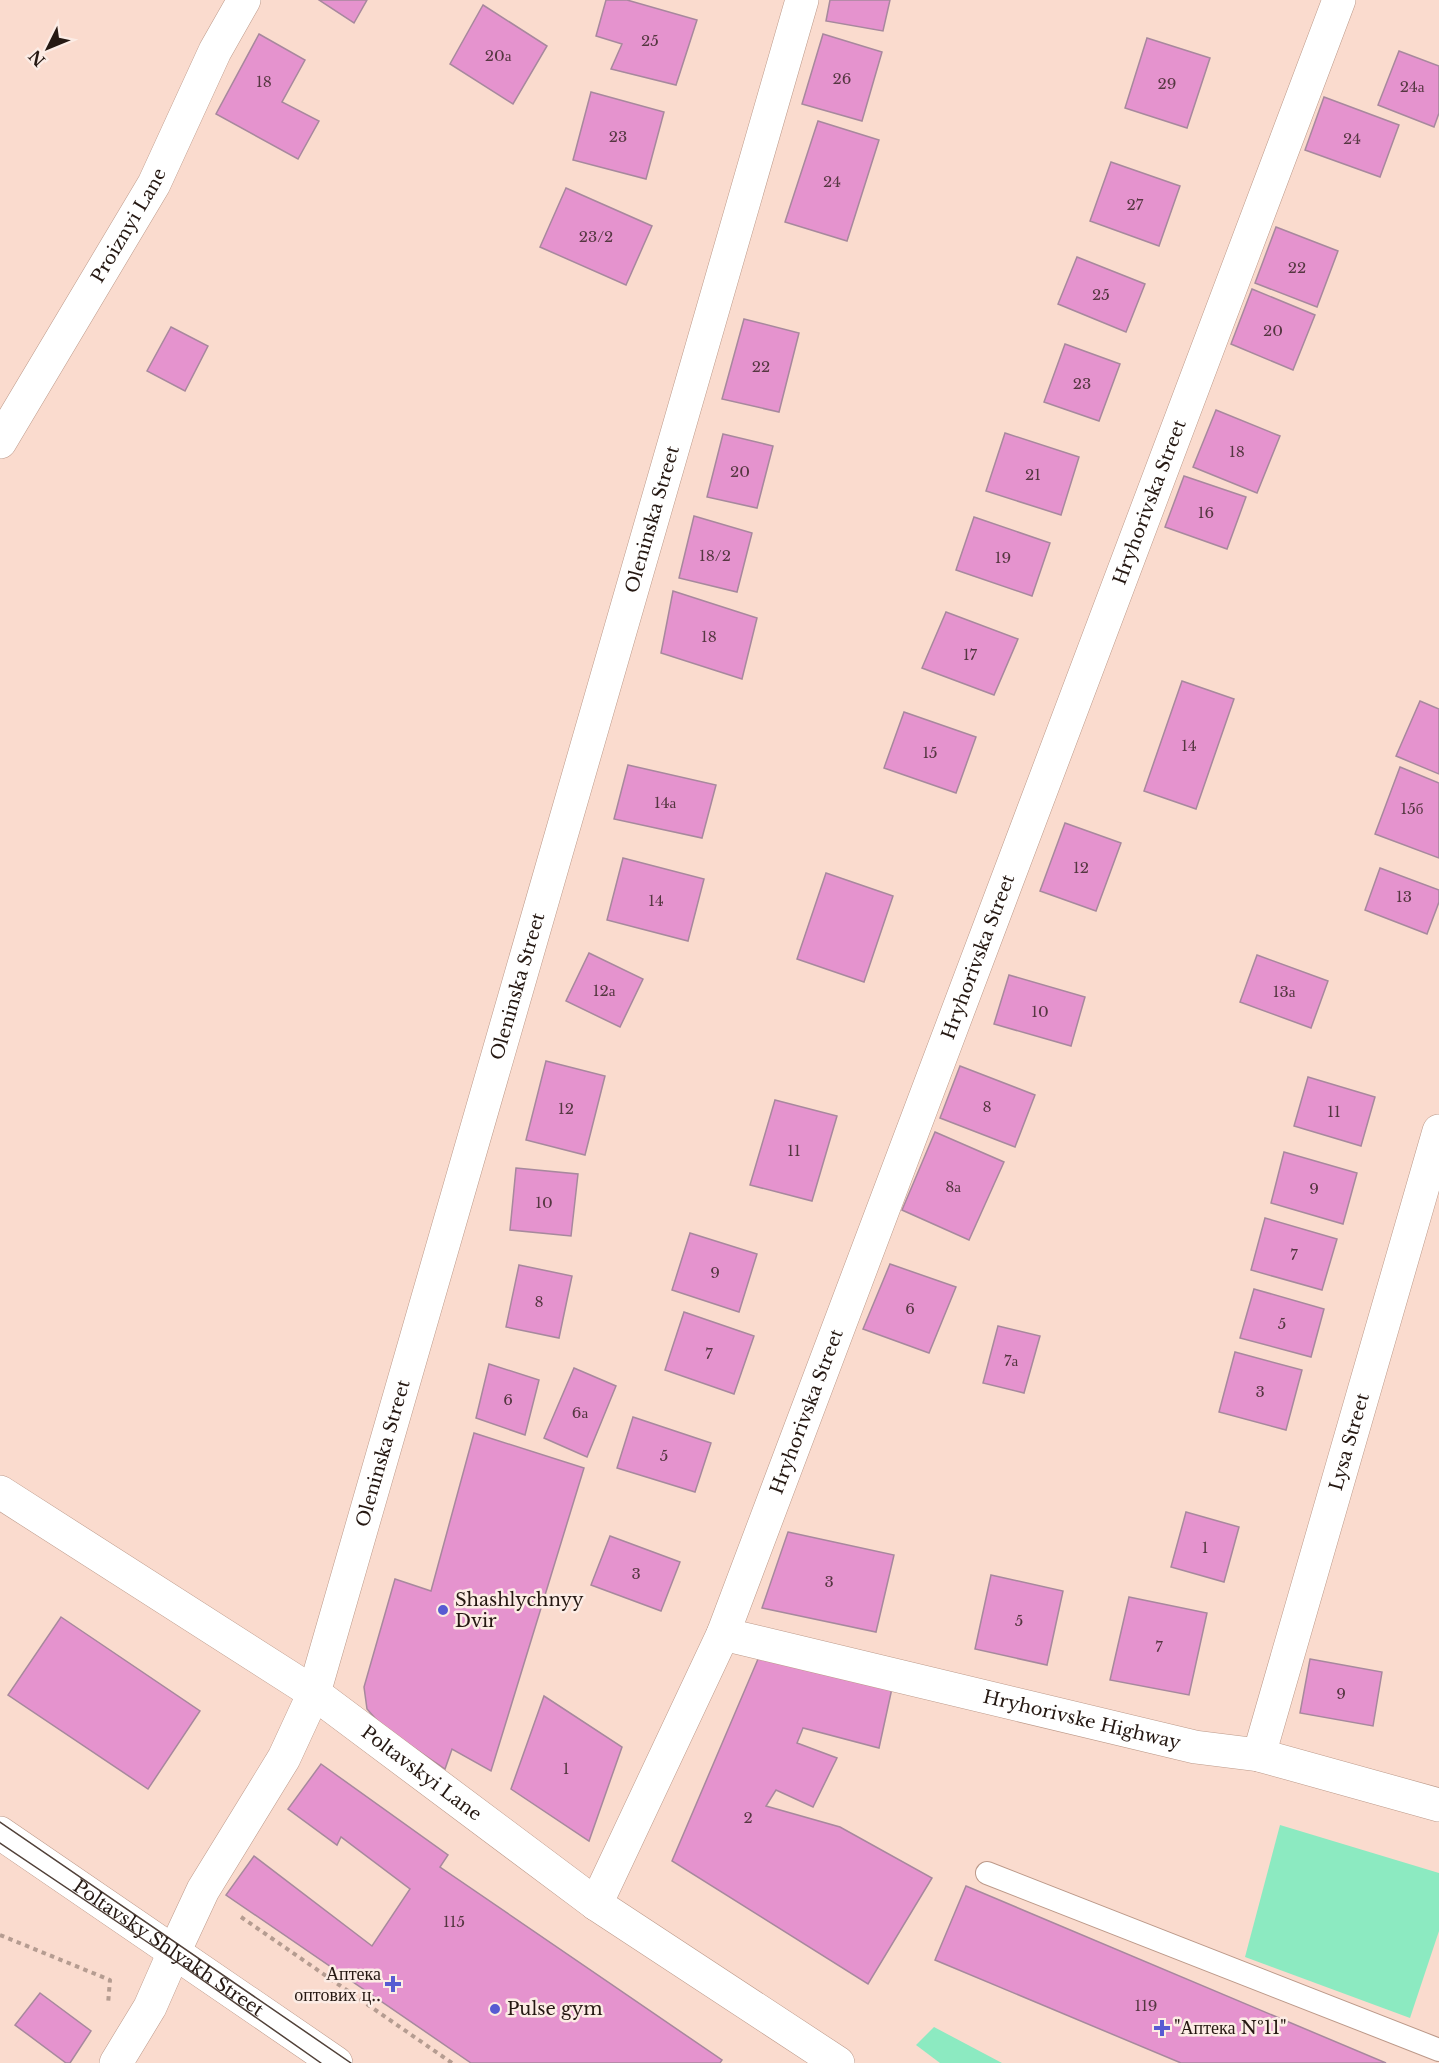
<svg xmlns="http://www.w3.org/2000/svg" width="1439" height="2063" font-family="'Libre Baskerville',serif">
  <rect width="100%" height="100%" fill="#fadbce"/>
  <!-- green -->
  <g fill="#8ceac1">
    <path d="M1280,1825L1439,1873V1931L1410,2018L1245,1957Z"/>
    <path d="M934,2027L1002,2063H940L916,2045Z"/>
  </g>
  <!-- building -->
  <g fill="#e593ce" stroke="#a7889d" stroke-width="1.5">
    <path d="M319,0H367L354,23Z"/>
    <path d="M606,0H627L697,20L676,85L611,69L622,44L596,36Z"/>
    <path d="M830,0H890L883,31L826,21Z"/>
    <path d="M483,5L547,46L513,104L450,64Z"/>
    <path d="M259,34L305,60L282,102L319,121L298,159L216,114Z"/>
    <path d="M823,34L882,52L862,121L802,104Z"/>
    <path d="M1147,38L1210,58L1187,128L1125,108Z"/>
    <path d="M1399,51L1439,66V113L1434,127L1378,105Z"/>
    <path d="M591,92L664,112L646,179L573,160Z"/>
    <path d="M1324,97L1399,125L1380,177L1305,150Z"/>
    <path d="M818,121L879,140L847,241L785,222Z"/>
    <path d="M1111,162L1180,186L1159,246L1090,221Z"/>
    <path d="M566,188L652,226L626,285L540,247Z"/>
    <path d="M1276,227L1338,251L1317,307L1255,283Z"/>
    <path d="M1077,257L1145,284L1126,332L1058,304Z"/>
    <path d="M1252,289L1315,315L1293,370L1231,344Z"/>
    <path d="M744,319L799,333L779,412L722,399Z"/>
    <path d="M171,327L208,346L185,391L147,371Z"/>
    <path d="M1065,344L1120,364L1099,421L1044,402Z"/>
    <path d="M1216,410L1280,436L1257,493L1193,467Z"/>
    <path d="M1005,433L1079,457L1061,515L986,491Z"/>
    <path d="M723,434L773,446L757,508L707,497Z"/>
    <path d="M1184,476L1246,497L1227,549L1165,527Z"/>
    <path d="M694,516L752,533L737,592L679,578Z"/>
    <path d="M974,517L1050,543L1032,596L956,570Z"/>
    <path d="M673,591L757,618L742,679L661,653Z"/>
    <path d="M946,612L1018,639L994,695L922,668Z"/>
    <path d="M1182,681L1234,699L1196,809L1144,791Z"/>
    <path d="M1420,701L1439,709V774L1396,756Z"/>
    <path d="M904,712L976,737L956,793L884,768Z"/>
    <path d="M628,765L716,785L702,838L614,819Z"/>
    <path d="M1400,767L1439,783V858L1375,834Z"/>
    <path d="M1065,823L1121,843L1096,911L1040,891Z"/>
    <path d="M623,858L704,879L688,941L607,920Z"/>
    <path d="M1380,868L1439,890V902L1427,934L1365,910Z"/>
    <path d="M826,873L893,896L864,982L797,959Z"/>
    <path d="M589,953L643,979L620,1027L566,1001Z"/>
    <path d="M1257,955L1328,981L1311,1028L1240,1002Z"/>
    <path d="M1009,975L1085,997L1071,1046L994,1024Z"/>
    <path d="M546,1061L605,1076L585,1155L526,1140Z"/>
    <path d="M960,1066L1035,1095L1015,1147L940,1118Z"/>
    <path d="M1308,1077L1375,1097L1361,1146L1294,1126Z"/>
    <path d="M775,1100L837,1116L812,1201L750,1185Z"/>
    <path d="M935,1132L1004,1162L969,1240L902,1210Z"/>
    <path d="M1284,1152L1357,1173L1343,1224L1271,1203Z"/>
    <path d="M516,1168L578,1174L571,1236L510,1230Z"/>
    <path d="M1265,1218L1337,1239L1322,1290L1251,1270Z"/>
    <path d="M690,1233L757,1254L739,1312L672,1290Z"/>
    <path d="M890,1264L956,1287L929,1353L863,1329Z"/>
    <path d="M519,1265L572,1276L559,1338L506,1327Z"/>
    <path d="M1254,1289L1324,1309L1311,1357L1240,1338Z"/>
    <path d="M684,1312L754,1336L734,1394L665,1370Z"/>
    <path d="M998,1326L1040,1336L1024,1393L983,1383Z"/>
    <path d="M1235,1352L1302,1370L1286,1430L1219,1412Z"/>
    <path d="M489,1364L539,1380L525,1435L476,1418Z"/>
    <path d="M574,1368L616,1386L587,1457L544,1438Z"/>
    <path d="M633,1417L711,1443L695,1492L617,1468Z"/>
    <path d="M474,1433L584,1468L491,1771L452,1749L445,1769L382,1726L367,1709L364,1687L395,1579L431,1591Z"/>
    <path d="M1186,1512L1239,1527L1224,1582L1171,1567Z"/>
    <path d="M788,1532L894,1555L876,1632L762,1608Z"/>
    <path d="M610,1536L680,1562L661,1611L591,1585Z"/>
    <path d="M991,1575L1063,1591L1047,1665L975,1649Z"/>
    <path d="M1129,1597L1207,1613L1189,1695L1110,1680Z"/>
    <path d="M61,1617L200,1711L148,1789L8,1695Z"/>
    <path d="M761,1652L894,1679L879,1748L803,1728L797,1743L837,1758L813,1807L776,1790L766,1806L840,1827L932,1878L868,1984L672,1861Z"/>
    <path d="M1310,1659L1382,1672L1373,1726L1300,1713Z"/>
    <path d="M544,1696L622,1747L589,1841L511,1789Z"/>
    <path d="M321,1764L448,1855L440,1867L722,2060L720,2063H471L226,1895L254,1856L372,1946L410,1889L341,1837L337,1845L288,1809Z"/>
    <path d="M966,1886L1386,2063H1181L935,1960Z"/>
    <path d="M40,1993L91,2031L70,2063H66L15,2025Z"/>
  </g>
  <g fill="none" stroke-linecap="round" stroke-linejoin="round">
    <defs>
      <path id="service" d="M987,1873L1439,2050"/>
      <g id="minor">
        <path id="s1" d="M0,442L154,184L215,51L244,0"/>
        <path id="s2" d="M0,1492L314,1693L596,1904L838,2063"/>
        <path id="s3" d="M723,1634L1195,1747L1259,1755L1439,1805"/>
        <path id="s4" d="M1259,1755L1439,1131"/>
        <path id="s5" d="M596,1904L723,1634L1339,0"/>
        <path id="s6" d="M175,1950L203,1890L284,1758L314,1693L802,0"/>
      </g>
      <path id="tertiary" d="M116,2063L150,2007L175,1950"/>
      <g id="primary">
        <path id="s7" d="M0,1833L336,2063"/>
      </g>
    </defs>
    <!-- service casing -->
    <use href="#service" stroke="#bc9989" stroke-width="24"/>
    <!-- minor casing -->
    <use href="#minor" stroke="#bc9989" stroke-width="34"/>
    <!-- tertiary casing -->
    <use href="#tertiary" stroke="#bc9989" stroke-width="34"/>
    <!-- primary casing -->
    <use href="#primary" stroke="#bc9989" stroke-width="34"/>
    <!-- path -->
    <g stroke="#b59c91" stroke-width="4" stroke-dasharray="4.5 4.5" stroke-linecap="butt">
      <path d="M241,1917L452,2063"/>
      <path d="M0,1935L110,1980L108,2004"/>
    </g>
    <!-- service -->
    <use href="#service" stroke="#fff" stroke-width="22"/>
    <!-- minor -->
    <use href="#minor" stroke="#fff" stroke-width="33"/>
    <!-- tertiary -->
    <use href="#tertiary" stroke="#fff" stroke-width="33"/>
    <!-- primary -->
    <use href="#primary" stroke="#fff" stroke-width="33"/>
    <!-- tram -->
    <g stroke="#514139" stroke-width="1.5">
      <path d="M0,1822L351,2063"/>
      <path d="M0,1843L171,1958L321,2063"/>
    </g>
  </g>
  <!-- markers -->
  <g fill="#575bd2" stroke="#fcece5" stroke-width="2">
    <circle cx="443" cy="1610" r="6"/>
    <path d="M390 1975h6v6h6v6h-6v6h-6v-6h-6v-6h6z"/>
    <circle cx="495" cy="2009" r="6"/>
    <path d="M1159 2019h6v6h6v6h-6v6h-6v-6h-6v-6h6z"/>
  </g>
  <g text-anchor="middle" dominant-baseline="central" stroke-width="5" stroke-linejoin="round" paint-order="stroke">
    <!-- number labels -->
    <g font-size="15" fill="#553741">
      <text x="650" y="40">25</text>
      <text x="498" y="55">20а</text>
      <text x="842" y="78">26</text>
      <text x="264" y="81">18</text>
      <text x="1167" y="83">29</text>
      <text x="1412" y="86">24а</text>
      <text x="618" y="136">23</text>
      <text x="1352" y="138">24</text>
      <text x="832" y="181">24</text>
      <text x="1135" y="204">27</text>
      <text x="596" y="236">23/2</text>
      <text x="1297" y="267">22</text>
      <text x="1101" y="294">25</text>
      <text x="1273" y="330">20</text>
      <text x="761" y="366">22</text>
      <text x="1082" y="383">23</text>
      <text x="1237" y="451">18</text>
      <text x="740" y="471">20</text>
      <text x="1033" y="474">21</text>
      <text x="1206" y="512">16</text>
      <text x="715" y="555">18/2</text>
      <text x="1003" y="557">19</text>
      <text x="709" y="636">18</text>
      <text x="970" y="654">17</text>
      <text x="1189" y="745">14</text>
      <text x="930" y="752">15</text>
      <text x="665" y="802">14а</text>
      <text x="1412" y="808">15б</text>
      <text x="1081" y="867">12</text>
      <text x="1404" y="896">13</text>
      <text x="656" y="900">14</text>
      <text x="604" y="990">12а</text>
      <text x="1284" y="991">13а</text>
      <text x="1040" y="1011">10</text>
      <text x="987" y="1106">8</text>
      <text x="566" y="1108">12</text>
      <text x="1334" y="1111">11</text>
      <text x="794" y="1150">11</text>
      <text x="953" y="1186">8а</text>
      <text x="1314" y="1188">9</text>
      <text x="544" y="1202">10</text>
      <text x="1294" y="1254">7</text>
      <text x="715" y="1272">9</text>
      <text x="539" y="1301">8</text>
      <text x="910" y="1308">6</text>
      <text x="1282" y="1323">5</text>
      <text x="709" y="1353">7</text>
      <text x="1011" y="1360">7а</text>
      <text x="1260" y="1391">3</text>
      <text x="508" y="1399">6</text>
      <text x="580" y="1412">6а</text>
      <text x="664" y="1455">5</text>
      <text x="1205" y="1547">1</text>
      <text x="636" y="1573">3</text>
      <text x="829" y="1581">3</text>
      <text x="1019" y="1620">5</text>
      <text x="1159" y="1646">7</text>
      <text x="1341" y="1693">9</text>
      <text x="566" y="1768">1</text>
      <text x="748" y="1817">2</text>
      <text x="454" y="1921">115</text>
      <text x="1146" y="2005">119</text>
    </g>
    <!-- street labels -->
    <g font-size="18" fill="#251812" stroke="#fcece5">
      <text stroke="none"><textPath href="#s1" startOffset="252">Proiznyi Lane</textPath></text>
      <text stroke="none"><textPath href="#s5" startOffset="1508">Hryhorivska Street</textPath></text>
      <text stroke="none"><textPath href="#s6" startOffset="1514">Oleninska Street</textPath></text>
      <text stroke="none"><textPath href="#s5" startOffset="1022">Hryhorivska Street</textPath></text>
      <text stroke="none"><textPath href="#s6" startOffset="1028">Oleninska Street</textPath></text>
      <text stroke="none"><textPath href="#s5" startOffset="536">Hryhorivska Street</textPath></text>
      <text stroke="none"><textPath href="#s4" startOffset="326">Lysa Street</textPath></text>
      <text stroke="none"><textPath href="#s6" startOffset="542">Oleninska Street</textPath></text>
      <text stroke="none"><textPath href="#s3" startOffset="369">Hryhorivske Highway</textPath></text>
      <text stroke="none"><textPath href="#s2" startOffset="507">Poltavskyi Lane</textPath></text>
      <text stroke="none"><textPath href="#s7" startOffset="204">Poltavsky Shlyakh Street</textPath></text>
    </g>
    <!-- poi labels -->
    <g font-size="18" fill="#251812" stroke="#fcece5" text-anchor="start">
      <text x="455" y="1600">Shashlychnyy<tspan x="455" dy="21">Dvir</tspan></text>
      <text x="381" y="1974" text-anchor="end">Аптека<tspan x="381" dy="21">оптових ц‥</tspan></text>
      <text x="507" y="2009">Pulse gym</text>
      <text x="1174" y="2028">"Аптека №11"</text>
    </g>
  </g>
  <!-- north arrow -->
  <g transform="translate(48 48) rotate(227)" stroke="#fcece5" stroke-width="4.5" paint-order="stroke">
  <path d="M0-4.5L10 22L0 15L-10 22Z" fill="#251812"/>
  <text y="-9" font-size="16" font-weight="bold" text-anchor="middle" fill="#251812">N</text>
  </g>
</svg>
